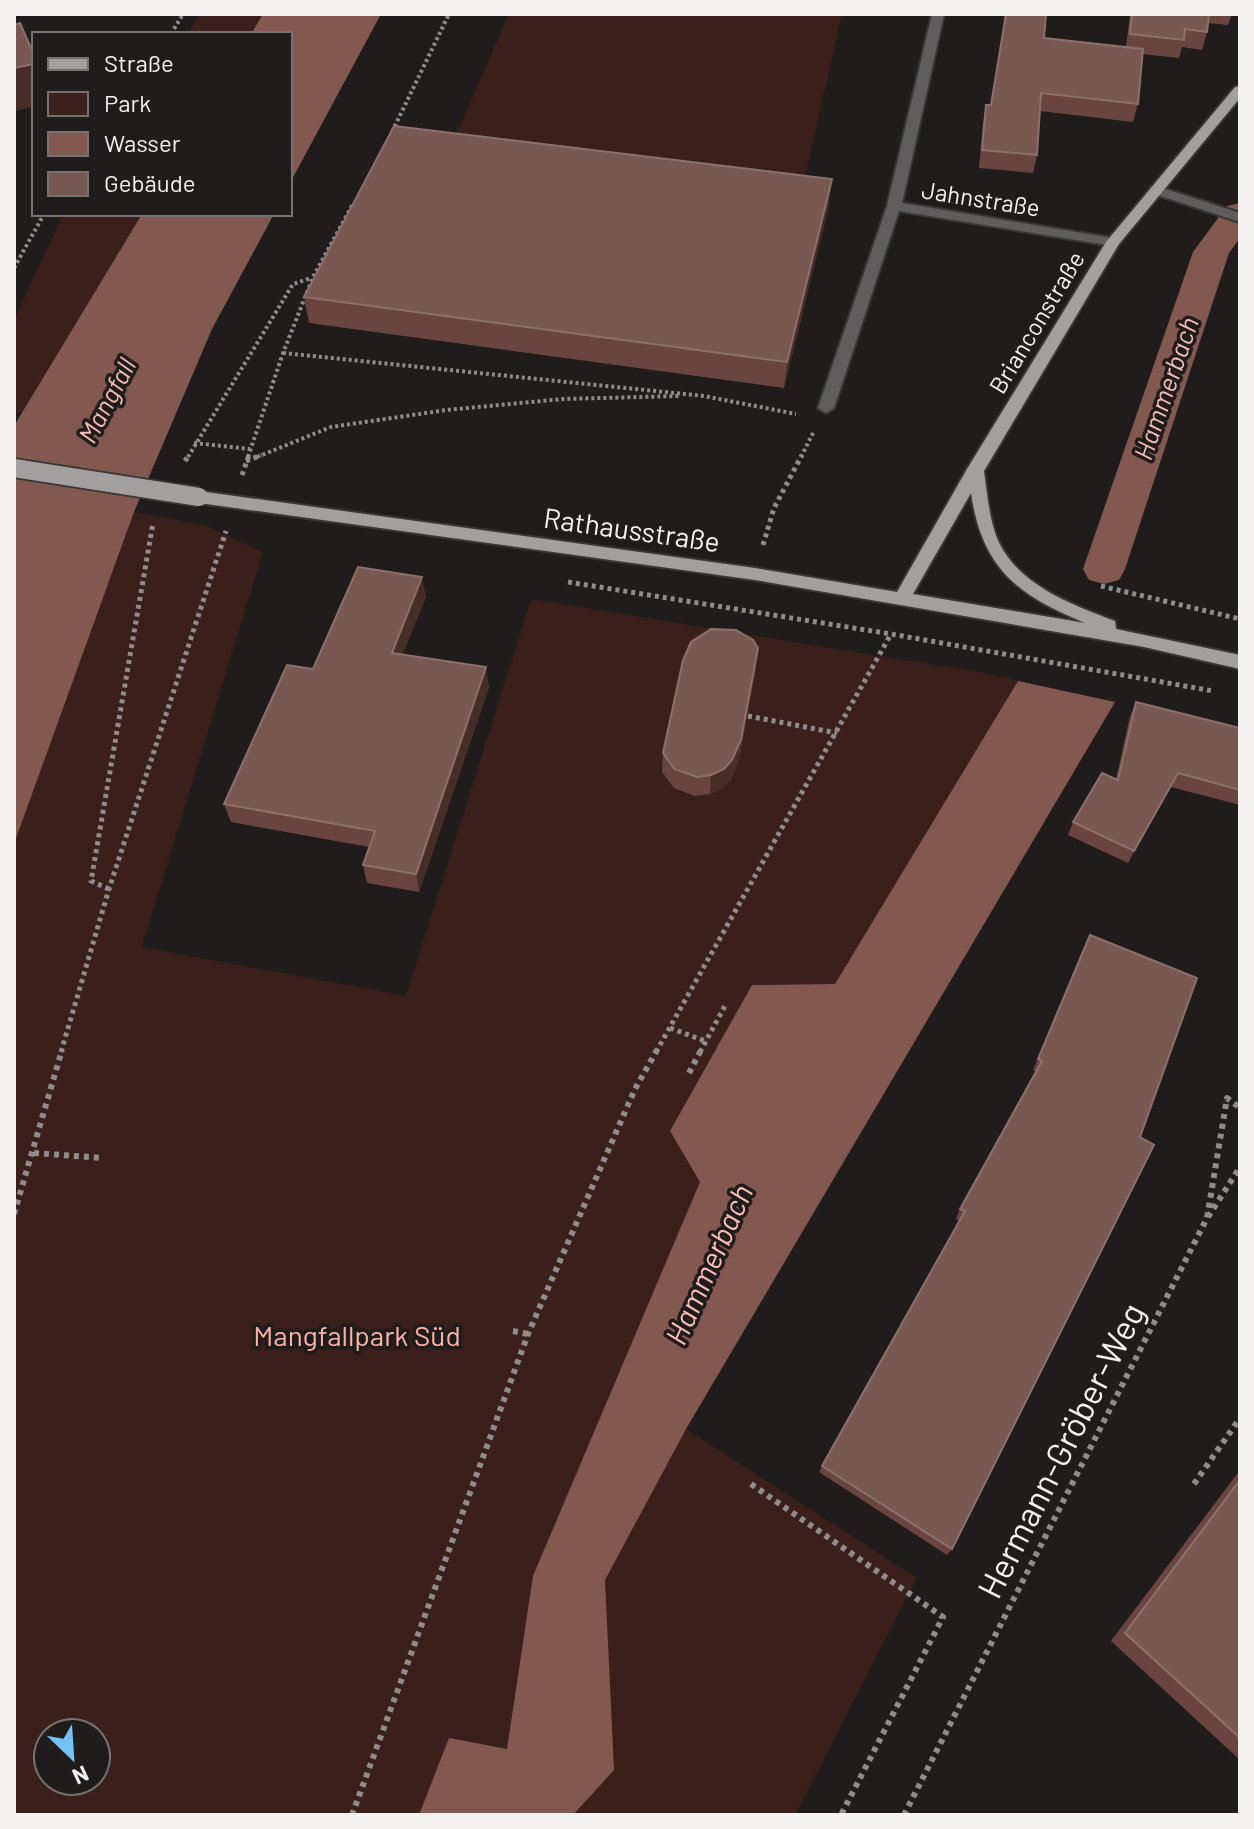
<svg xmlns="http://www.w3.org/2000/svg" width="1254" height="1829" font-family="Barlow,sans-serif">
  <rect width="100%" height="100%" fill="#1f1c1b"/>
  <!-- green -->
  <g fill="#3a1f1b" fill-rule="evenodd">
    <path d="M200,14H263L251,34H187Z"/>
    <path d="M509,14H842L805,177L454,139Z"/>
    <path d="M63,214H142L23,413L14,412V320Z"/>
    <path d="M134,512L204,525L263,552L142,947L406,996L531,599L979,672L1115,702L686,1429L917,1578L795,1815H14V844ZM48,1733H96V1781H48Z"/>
  </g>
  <!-- water -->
  <g fill="#835851">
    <path d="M263,14H381L290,183V34H251Z"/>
    <path d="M142,214H274L212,329L134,512L14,844V426Z"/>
    <path d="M1018,681L1115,702L686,1429L605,1580L614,1770L573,1815H419L449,1738L507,1749L533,1576L700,1182L670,1131L752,985L835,984Z"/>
  </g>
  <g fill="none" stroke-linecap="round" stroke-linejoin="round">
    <!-- canal -->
    <path fill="#835851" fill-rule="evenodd" d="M1240,203V238L1229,253L1125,569L1119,580L1104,584L1089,580L1083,569L1193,252L1227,206Z"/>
    <defs>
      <g id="minor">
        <path d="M932,14H944L902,203L1113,238L1120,242L1113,246L899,211L834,408L826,413L818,408L887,206Z"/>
        <path d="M1156,186L1240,213V222L1151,193V187Z"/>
      </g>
      <path id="major" d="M1240,86V98L1119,244L984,471C987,493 989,517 997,538C1017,585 1071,604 1115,621L1116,629L1240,655V669L1144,647L755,580L199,503L191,497L199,491L755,568L897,592L967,469L1106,242L1235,87ZM971,493C982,568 1017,595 1085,623L913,594Z"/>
    </defs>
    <!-- minor casing -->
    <use href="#minor" stroke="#393635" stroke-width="4"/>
    <!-- major casing -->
    <use href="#major" stroke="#393635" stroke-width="4"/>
    <!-- path-far2 -->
    <g stroke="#8f8c8c" stroke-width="4" stroke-dasharray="3 3" stroke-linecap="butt">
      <path d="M171,34L183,14"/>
      <path d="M392,132L449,14"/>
      <path d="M14,268L44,214"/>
      <path d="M283,353L704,396L796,414"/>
      <path d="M194,443L250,449"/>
      <path d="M188,457L293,284L311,278"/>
      <path d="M248,457L283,353L313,277L353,204"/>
      <path d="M257,457L331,427L446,410L563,399L679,396"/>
      <path d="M801,457L814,431"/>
    </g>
    <!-- path-far1 -->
    <g stroke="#8f8c8c" stroke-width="5" stroke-dasharray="4 4" stroke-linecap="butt">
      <path d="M185,461L189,455"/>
      <path d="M246,461L262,455"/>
      <path d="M242,475L249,455"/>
      <path d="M763,545L774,508L802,455"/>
      <path d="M568,582L891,634L1213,691"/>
      <path d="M1101,586L1240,619"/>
      <path d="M748,716L837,733"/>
      <path d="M109,889L91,881L153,523"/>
      <path d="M670,1028L705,1041"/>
      <path d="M61,1052L109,889L226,531"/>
      <path d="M656,1052L891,634"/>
      <path d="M700,1052L726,1004"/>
    </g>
    <!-- path -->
    <g stroke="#8f8c8c" stroke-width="6" stroke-dasharray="5 5" stroke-linecap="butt">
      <path d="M689,1073L701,1050"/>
      <path d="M34,1153L103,1158"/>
      <path d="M14,1214L62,1050"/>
      <path d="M1208,1217L1240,1167"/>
      <path d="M513,1331L528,1334"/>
      <path d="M751,1484L943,1617L841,1815"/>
      <path d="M1194,1484L1240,1418"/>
      <path d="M352,1815L528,1334L635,1089L657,1050"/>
      <path d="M904,1815L1207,1218L1227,1098L1240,1108"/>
    </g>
    <!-- minor -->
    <use href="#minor" fill="#5f5d5d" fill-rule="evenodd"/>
    <!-- major -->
    <use href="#major" fill="#a39f9e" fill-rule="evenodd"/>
    <defs>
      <path id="major-bridge" d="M14,468L199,497"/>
    </defs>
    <!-- major-bridge casing -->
    <use href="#major-bridge" stroke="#393635" stroke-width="22" stroke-linecap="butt"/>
    <!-- major-bridge -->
    <use href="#major-bridge" stroke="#a39f9e" stroke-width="18"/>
  </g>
  <!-- wall -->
  <g fill="#6a453f">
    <path d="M1005,14H1046L1044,38L1126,47L1130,14H1232L1228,25L1208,23L1207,32L1202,50L1182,47L1179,58L1142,54L1138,104L1133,122L1040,111L1037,155L1033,173L979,168L983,123L986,105H991L1001,46Z"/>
    <path d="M829,205L784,388L309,323L304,297Z"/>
    <path d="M426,597L402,655L489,687L419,892L367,883L363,865L369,847L231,822L224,804L313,669Z"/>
    <path d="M758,648L756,668L739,759L731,779L723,788L710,794L695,796L674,788L662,772L663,753Z"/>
    <path d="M1136,702L1240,728V805L1171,787L1128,863L1068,835L1073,822L1116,779L1130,716Z"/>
    <path d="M1084,947L952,1549L947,1555L819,1472L959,1221L956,1219L960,1209L1036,1072L1033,1070Z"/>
    <path d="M1240,1470V1760L1111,1641Z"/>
  </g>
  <!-- shaded-wall -->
  <g fill="#462d28">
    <path d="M34,64V107L14,111V68Z"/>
    <path d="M832,179L829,205L784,388L787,362Z"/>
    <path d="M422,577L426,597L395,673L392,653Z"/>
    <path d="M758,648L756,668L739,759L731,779L723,788L710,794L711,775Z"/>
    <path d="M486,667L489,687L419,892L416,874Z"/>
    <path d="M1178,773L1171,787L1128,863L1134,851Z"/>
  </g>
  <!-- building -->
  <g fill="#795852" stroke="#8d706b" stroke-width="2">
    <path d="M1006,14H1046L1044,38L1143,49L1138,104L1041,93L1037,155L982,150L986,105H991Z"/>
    <path d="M1132,14H1209L1207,32L1185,29L1184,40L1130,34Z"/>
    <path d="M20,23L34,55V64L14,68V25Z"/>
    <path d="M394,126L832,179L787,362L304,297Z"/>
    <path d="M358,567L422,577L392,653L486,667L416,874L363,865L375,831L224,804L287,665L313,669Z"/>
    <path d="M711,629L736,630L753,640L758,648L741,740L732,760L724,769L711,775L697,777L674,769L663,753L683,660L691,642Z"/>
    <path d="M1136,702L1240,728V790L1178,773L1134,851L1073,822L1102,773L1118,780Z"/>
    <path d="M1090,935L1197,978L1140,1137L1154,1145L952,1549L822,1466L965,1211L960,1209L1042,1061L1038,1059Z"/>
    <path d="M1240,1480V1738L1125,1633Z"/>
  </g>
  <g text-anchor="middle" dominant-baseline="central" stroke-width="7" stroke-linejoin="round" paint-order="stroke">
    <!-- far-street labels -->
    <g font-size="24" fill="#f5f2f2" stroke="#1f1c1b">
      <text transform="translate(981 198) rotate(9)">Jahnstraße</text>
      <text transform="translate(1036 322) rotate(-59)">Brianconstraße</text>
    </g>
    <!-- far-water labels -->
    <g font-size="26" font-style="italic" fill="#f9bdb3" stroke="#1f1c1b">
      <text transform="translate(1165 388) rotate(-71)">Hammerbach</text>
      <text transform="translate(106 400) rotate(-62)">Mangfall</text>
    </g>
    <!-- street labels -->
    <g font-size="28" fill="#f5f2f2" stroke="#1f1c1b">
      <text transform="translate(632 529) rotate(8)">Rathausstraße</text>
    </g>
    <!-- park labels -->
    <g font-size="28" fill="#feb4a7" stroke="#1f1c1b">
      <text x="357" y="1335">Mangfallpark Süd</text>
    </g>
    <!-- water labels -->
    <g font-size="30" font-style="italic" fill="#f9bdb3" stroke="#1f1c1b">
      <text transform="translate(708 1264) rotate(-66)">Hammerbach</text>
    </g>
    <!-- near-street labels -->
    <g font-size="34" fill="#f5f2f2" stroke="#1f1c1b">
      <text transform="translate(1060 1450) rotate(-63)">Hermann-Gröber-Weg</text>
    </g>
  </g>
  <!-- border -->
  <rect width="1254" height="1829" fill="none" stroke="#f5f2f2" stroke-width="32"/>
  <!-- legend -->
  <rect x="32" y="32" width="260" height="184" fill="#1f1c1b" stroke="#757271" stroke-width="2"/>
  <rect x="48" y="58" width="40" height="12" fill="#a39f9e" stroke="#757271" stroke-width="2"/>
  <text x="104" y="72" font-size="24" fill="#f5f2f2">Straße</text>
  <rect x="48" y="92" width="40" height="24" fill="#3a1f1b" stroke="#757271" stroke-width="2"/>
  <text x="104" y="112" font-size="24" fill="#f5f2f2">Park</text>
  <rect x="48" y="132" width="40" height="24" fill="#835851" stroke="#757271" stroke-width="2"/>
  <text x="104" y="152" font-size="24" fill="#f5f2f2">Wasser</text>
  <rect x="48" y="172" width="40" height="24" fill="#795852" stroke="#757271" stroke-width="2"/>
  <text x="104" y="192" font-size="24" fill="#f5f2f2">Gebäude</text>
  <!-- north arrow -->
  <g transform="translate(72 1757) rotate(155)"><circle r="38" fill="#1f1c1b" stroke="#757271" stroke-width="2"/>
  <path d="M0-6L14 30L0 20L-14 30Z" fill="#73c1f5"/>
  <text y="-12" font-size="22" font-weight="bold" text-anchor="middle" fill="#f5f2f2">N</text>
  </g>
</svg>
